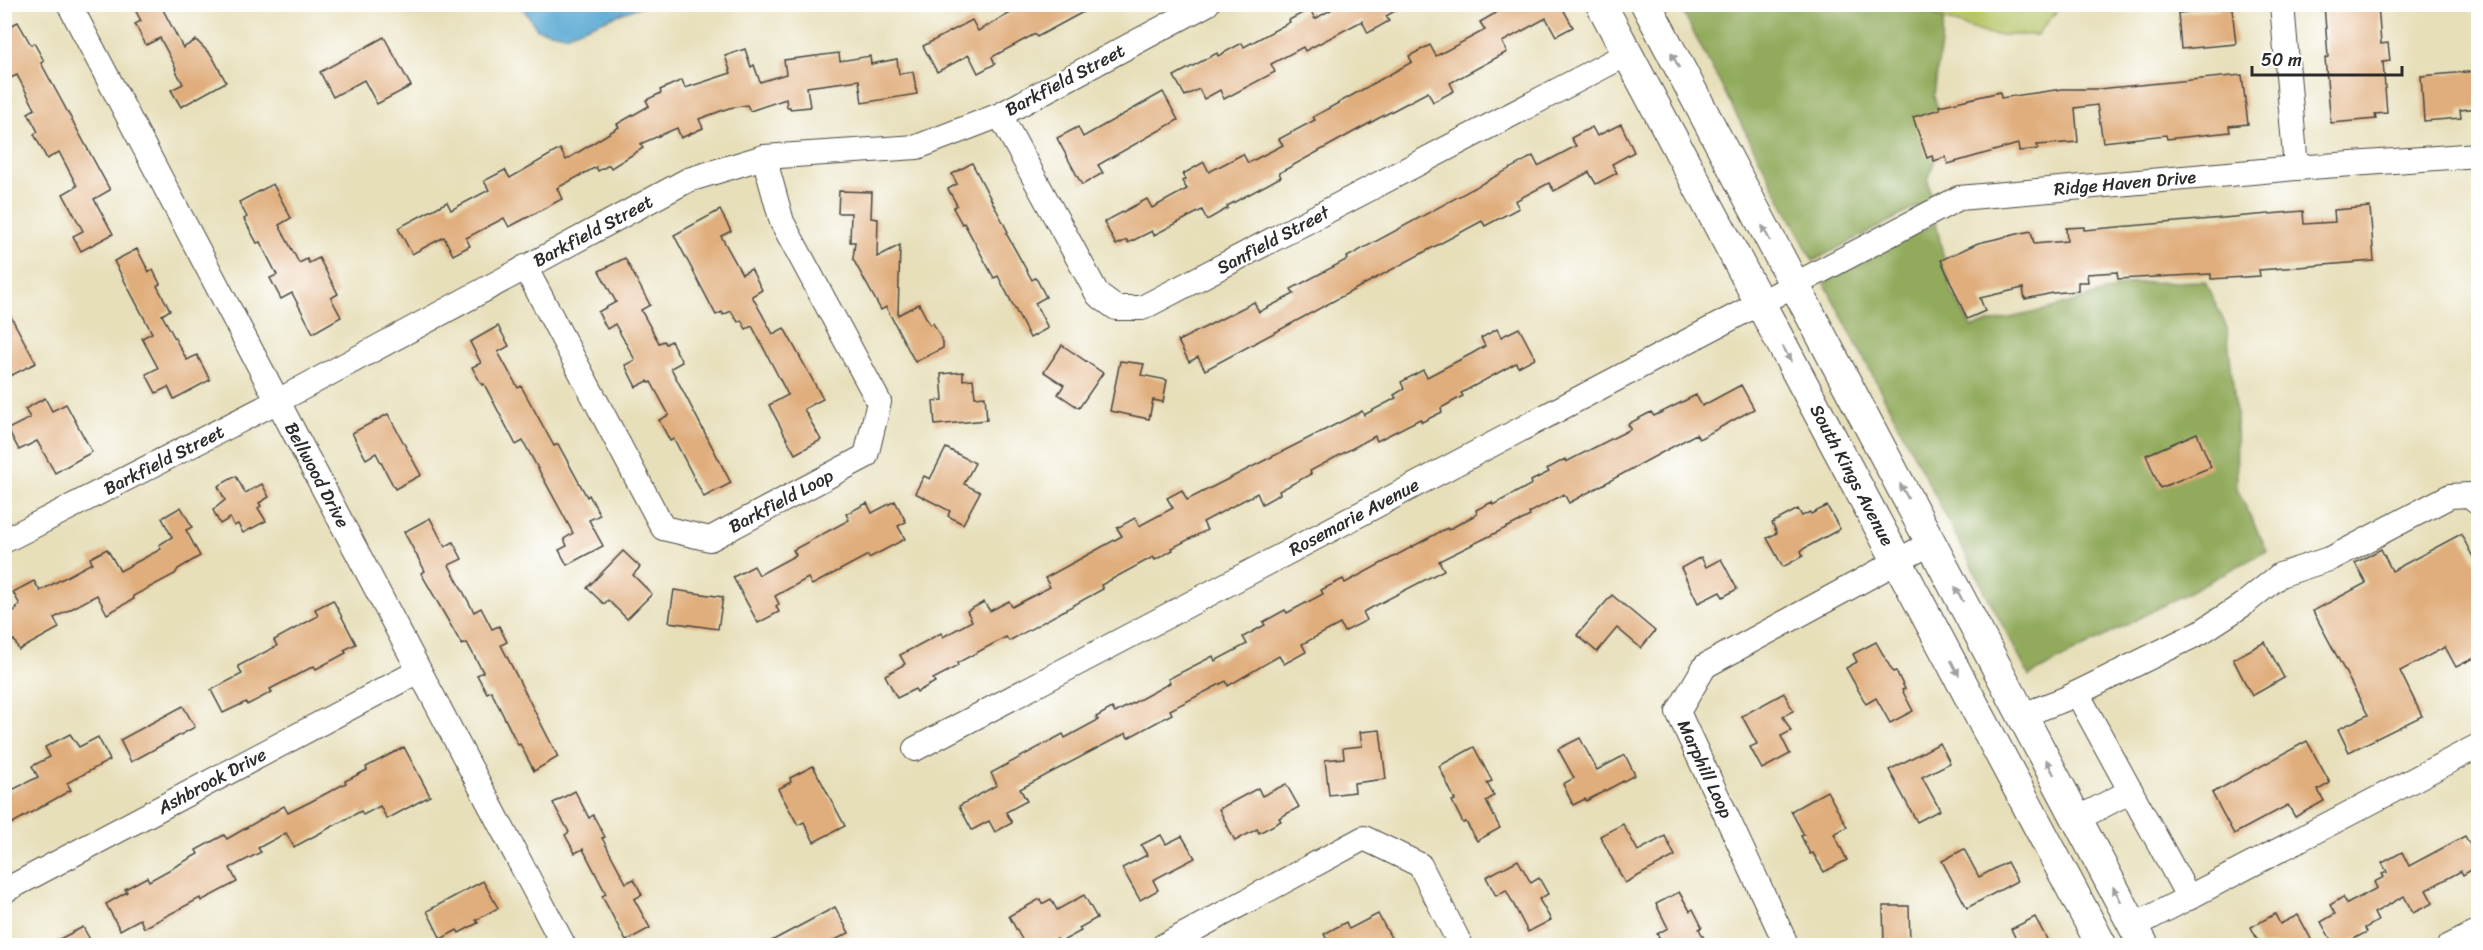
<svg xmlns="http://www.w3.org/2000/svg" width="2483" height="950" font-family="Sriracha,sans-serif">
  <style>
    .green { fill: #b7c567; stroke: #717849; stroke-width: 1.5 }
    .forest { fill: #91aa5c; stroke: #5e6a44; stroke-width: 1.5 }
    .water { fill: #58a9d3; stroke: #426a7f; stroke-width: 1.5 }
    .building { fill: #e0ad7b }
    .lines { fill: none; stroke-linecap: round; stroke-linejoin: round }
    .minor-casing { stroke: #474640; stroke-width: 26 }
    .major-casing { stroke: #474640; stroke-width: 32 }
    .minor { stroke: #fff; stroke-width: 24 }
    .major { stroke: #fff; stroke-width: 30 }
    .oneway { fill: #a0a0a0 }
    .labels { text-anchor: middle; stroke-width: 5; stroke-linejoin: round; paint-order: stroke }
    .street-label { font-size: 18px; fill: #2b2b2b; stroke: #fff }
  </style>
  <rect width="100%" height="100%" fill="#fff"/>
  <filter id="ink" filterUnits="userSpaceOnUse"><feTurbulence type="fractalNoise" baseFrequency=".0167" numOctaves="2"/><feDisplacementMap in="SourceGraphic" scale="12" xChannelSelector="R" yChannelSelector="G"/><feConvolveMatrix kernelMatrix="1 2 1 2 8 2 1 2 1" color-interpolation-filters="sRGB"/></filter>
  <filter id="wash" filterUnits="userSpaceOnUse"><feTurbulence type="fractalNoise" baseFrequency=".008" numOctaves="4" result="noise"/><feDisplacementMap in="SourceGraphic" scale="24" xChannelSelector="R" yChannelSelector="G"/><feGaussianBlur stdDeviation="1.35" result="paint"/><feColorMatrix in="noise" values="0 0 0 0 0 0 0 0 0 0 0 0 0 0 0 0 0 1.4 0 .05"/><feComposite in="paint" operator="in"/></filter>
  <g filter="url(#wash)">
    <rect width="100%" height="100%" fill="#e7dfba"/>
    <polygon class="green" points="1916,5 2062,5 2037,35 1990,35 1944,19"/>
    <g class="forest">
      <polygon points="1679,5 1916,5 1944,19 1934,96 1945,130 1928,180 1932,199 1813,261"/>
      <polygon points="1936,223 1951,290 1971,327 2053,308 2132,283 2205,281 2227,328 2236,412 2237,489 2267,551 2029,676 1824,282"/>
    </g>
    <polygon class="water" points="521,5 644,5 565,35 537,29"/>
    <g id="blocks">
      <g class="building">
        <polygon points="132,4 160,4 183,48 196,40 212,56 226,82 181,107 171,90 183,84 175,69 176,68 160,38 146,45 135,24 141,21"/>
        <polygon points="1027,4 1098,4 1037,37 1035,34 992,57 995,64 978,73 969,55 937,72 923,46 972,20 978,31"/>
        <polygon points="1341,4 1407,4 1386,16 1389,21 1368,33 1362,21 1305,51 1303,47 1271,64 1275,72 1224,99 1220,90 1204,99 1199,89 1185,96 1174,76 1217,53 1218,56 1242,43 1244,47 1290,22 1289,20 1310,9 1315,19"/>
        <polygon points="1498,4 1571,4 1563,9 1573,27 1556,36 1546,18 1502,42 1507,52 1450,83 1454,91 1433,102 1428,92 1379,118 1279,173 1281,177 1227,206 1228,208 1207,220 1202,210 1154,235 1152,231 1128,243 1127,240 1116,245 1104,222 1147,199 1152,208 1187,189 1182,181 1186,179 1183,174 1204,162 1209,172 1243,154 1248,163 1283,145 1279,139 1315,120 1313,117 1412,62 1409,56 1430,45 1436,56 1485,30 1480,22 1501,10"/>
        <polygon points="2324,4 2378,4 2381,44 2388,43 2390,61 2383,62 2387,113 2375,114 2376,119 2331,123 2325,58 2328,57"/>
        <polygon points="2232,8 2236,44 2181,49 2178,13"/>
        <polygon points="18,22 31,45 34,43 44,61 41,63 110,190 94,199 113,234 81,251 73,236 83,231 63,194 77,186 59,152 47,159 34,134 38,132 28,113 35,109 17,75 4,81 4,29"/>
        <polygon points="384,37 411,86 377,104 364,80 333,97 320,72"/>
        <polygon points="745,49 751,67 754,65 760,82 786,74 784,60 839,53 840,61 870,56 871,64 897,59 899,74 913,72 917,94 862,103 859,80 807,87 810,107 790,109 790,107 787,107 786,99 750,111 747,105 729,108 699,119 703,128 681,138 677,128 640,144 643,148 611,168 609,165 598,171 596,167 557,188 562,199 530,216 509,227 504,218 466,238 470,246 453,255 444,237 412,254 398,228 447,202 451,210 489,190 484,181 505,170 510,178 560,149 566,160 619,127 617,124 649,106 646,100 661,93 660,90 682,80 685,88 731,73 725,56"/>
        <polygon points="2478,71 2478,108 2460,110 2461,118 2424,121 2421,76"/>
        <polygon points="2242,75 2248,124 2229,126 2230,132 2167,139 2166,135 2103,142 2097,105 2075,108 2078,142 2037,145 2038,149 2019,151 2018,144 1948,164 1946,157 1934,161 1932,156 1927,158 1913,117 1940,109 1939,106 2000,92 2001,98 2062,89 2098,89"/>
        <polygon points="1163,92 1178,120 1098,165 1103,173 1082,185 1057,138 1078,127 1083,137"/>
        <polygon points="1621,124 1634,152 1612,164 1617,173 1596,184 1589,172 1554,191 1549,183 1515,201 1519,208 1485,226 1482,221 1205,370 1198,357 1189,362 1178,341 1254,302 1259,312 1294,294 1291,289 1348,259 1347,257 1533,156 1538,166 1576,146 1571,138 1592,127 1597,136"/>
        <polygon points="972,163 1008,232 1006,233 1032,280 1035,278 1037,280 1045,295 1046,297 1035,303 1048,328 1030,338 998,276 994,278 964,223 962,224 953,208 957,205 948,189 957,184 952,174"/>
        <polygon points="273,184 291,218 279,225 299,263 307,259 309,263 319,258 338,294 331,298 341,317 313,333 292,293 281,299 270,278 277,275 260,242 257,243 244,219 247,217 239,202"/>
        <polygon points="839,191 872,192 871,218 878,219 877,257 900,245 898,315 919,304 930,325 933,323 943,342 943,348 915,362 886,307 881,310 853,259 855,242 850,242 851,213 838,213"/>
        <polygon points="2370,207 2374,261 2259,270 2260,276 2211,279 2211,274 2118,279 2117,272 2087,274 2088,282 2078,282 2078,291 2053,293 2025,299 2023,288 1980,298 1985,311 1967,319 1941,260 1978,243 2031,231 2034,244 2067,241 2066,228 2084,227 2084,230 2303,211 2304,224 2335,222 2334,210"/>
        <polygon points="720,210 731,231 721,236 742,274 751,269 762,290 752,296 773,334 784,328 823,399 804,409 821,440 795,454 769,405 788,395 752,326 746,329 741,320 738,322 731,311 723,315 722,312 716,315 674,235"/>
        <polygon points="137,249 149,272 153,270 160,284 157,286 170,310 162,315 187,360 197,355 210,380 174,399 168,387 156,393 146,374 158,368 142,338 152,333 114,261"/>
        <polygon points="625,258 650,305 641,310 659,343 664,341 666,344 671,341 682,362 671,368 731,483 704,497 674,439 670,441 659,420 669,415 651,382 649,383 648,381 636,387 625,365 635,360 615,324 607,329 598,312 616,302 599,271"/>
        <polygon points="4,304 36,363 4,379"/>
        <polygon points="498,326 509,346 498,352 518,388 521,386 554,446 558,444 587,497 589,495 600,515 589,520 603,546 567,565 559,550 567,546 564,539 573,533 523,441 516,445 484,384 482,385 472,367 481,363 470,342"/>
        <polygon points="1519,328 1535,358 1518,367 1516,363 1461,393 1463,396 1441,408 1442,412 1422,422 1420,419 1377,441 1375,436 1310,471 1311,474 1279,491 1280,494 1262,504 1257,493 1203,522 1207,530 1172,548 1173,550 1155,560 1153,557 1101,585 1103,589 1009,641 1006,637 957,663 958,666 933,679 935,682 917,692 915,689 897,698 885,675 905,664 900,655 941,633 943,637 972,621 967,611 984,602 990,611 1009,601 1012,607 1050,587 1045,578 1122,536 1117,528 1135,518 1139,526 1173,508 1167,498 1182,490 1187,500 1362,411 1364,415 1396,398 1394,395 1404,389 1401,382 1423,370 1427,377 1471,354 1485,346 1481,338 1497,329 1501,337"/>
        <polygon points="1062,345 1103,373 1079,408 1058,394 1064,385 1044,372"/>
        <polygon points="1120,361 1144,364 1141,375 1167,380 1163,402 1153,400 1149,419 1110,411"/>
        <polygon points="963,372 963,380 973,379 975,397 985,396 987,420 935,425 933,401 943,400 941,374"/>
        <polygon points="1741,385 1754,409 1699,439 1696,434 1569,503 1564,494 1529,513 1530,516 1439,561 1444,570 1363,612 1367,620 1344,632 1340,624 1302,644 1306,652 1284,664 1279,656 1228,686 1226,681 1170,710 1172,714 1128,738 1126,733 1020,789 1027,801 1006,812 1012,823 995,832 989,821 972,830 959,806 997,785 991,773 1063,734 1065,738 1098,720 1096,717 1112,708 1115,713 1170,683 1168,679 1213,656 1215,661 1247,644 1243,637 1265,625 1263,622 1285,610 1287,613 1323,594 1321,590 1343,579 1345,583 1447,528 1448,530 1477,514 1476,510 1492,502 1493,505 1532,484 1531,481 1549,472 1547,469 1565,459 1566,462 1631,429 1628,424 1651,412 1654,416 1696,395 1702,406"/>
        <polygon points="45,398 52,411 66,404 92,452 55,473 37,441 19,450 8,429 30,418 25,409"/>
        <polygon points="388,414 421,475 395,489 376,453 366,459 352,433"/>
        <polygon points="2197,433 2211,467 2160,488 2146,455"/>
        <polygon points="946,448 975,463 964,484 980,492 963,524 948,516 950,511 915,493 924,476 930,479"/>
        <polygon points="236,476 245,493 262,484 269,497 259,503 261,506 258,508 266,521 243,533 238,524 234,526 230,518 220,524 213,510 225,500 218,486"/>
        <polygon points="895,501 906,522 898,526 905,539 869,558 868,555 812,585 808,578 775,596 779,604 776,606 779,612 758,623 733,577 754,566 759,575 796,555 793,550 849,520 846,514 867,503 872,513"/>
        <polygon points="1827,506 1840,529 1805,548 1801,551 1803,556 1783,567 1767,538 1777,533 1772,523 1798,509 1802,516 1810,512 1811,514"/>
        <polygon points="181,507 192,527 186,530 200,556 178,569 175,574 133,596 134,599 107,614 97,595 54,618 59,628 19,650 14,640 4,645 4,616 17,609 16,607 20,605 13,592 34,581 40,591 92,563 90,558 107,549 120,571 161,549 159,545 172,537 162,518"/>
        <polygon points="430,518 445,547 453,542 462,559 449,565 474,612 481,608 492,629 499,626 507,642 501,645 558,757 534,771 520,744 518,745 491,691 487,693 477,675 483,672 467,643 462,645 421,573 425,571 404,532"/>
        <polygon points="2461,534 2478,567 2478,656 2456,667 2445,647 2400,671 2422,716 2349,752 2338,729 2368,715 2313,611 2366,583 2355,563 2381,549 2392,571"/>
        <polygon points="623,551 640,567 633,575 652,594 627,619 608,600 604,604 587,588"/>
        <polygon points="1701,557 1706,567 1721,559 1737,589 1723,597 1720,592 1698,603 1681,568"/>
        <polygon points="674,590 723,597 718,629 669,622"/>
        <polygon points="1612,595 1655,631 1641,648 1617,628 1597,652 1577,635"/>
        <polygon points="333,600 356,644 344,650 346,653 316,669 314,666 270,689 272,692 247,705 246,702 223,713 211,690 242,674 238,666 277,646 274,640 318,616 315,609"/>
        <polygon points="1876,642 1893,672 1896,671 1905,689 1902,690 1913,711 1890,723 1876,698 1866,704 1846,668 1857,662 1853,654"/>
        <polygon points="2265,642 2284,678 2252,696 2233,659"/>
        <polygon points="1784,693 1793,711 1783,716 1791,731 1781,736 1790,754 1762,769 1750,747 1757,744 1742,716"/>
        <polygon points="183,706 195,727 131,762 120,740"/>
        <polygon points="1380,730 1386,779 1354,783 1355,792 1329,795 1325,760 1344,758 1343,748 1362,746 1360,732"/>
        <polygon points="70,734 79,747 98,737 110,760 67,783 71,790 4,828 4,794 38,777 32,766 50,757 45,747"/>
        <polygon points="1580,738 1597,770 1625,755 1635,775 1586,801 1585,799 1573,805 1563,784 1574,778 1558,749"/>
        <polygon points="2307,741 2330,783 2318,790 2324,801 2295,817 2288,805 2234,834 2212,793"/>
        <polygon points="1940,743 1950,763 1922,777 1940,810 1917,822 1889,770"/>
        <polygon points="404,747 430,796 387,819 380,806 363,815 361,811 294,847 286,833 258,848 261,852 230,868 237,882 201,901 200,898 144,928 140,919 120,930 106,904 127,892 125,889 147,877 149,881 198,854 196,850 224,835 227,839 284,806 288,813 310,802 346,783 345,781 367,770 366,767"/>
        <polygon points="1474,747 1492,781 1487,783 1494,796 1486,801 1500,828 1477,841 1466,822 1463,823 1452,801 1455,800 1439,766"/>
        <polygon points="813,766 845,826 814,842 804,822 798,825 778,789 791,782 790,778"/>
        <polygon points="1286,784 1299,807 1279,818 1281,821 1259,833 1257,829 1235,841 1219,809 1258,788 1262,796"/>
        <polygon points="575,791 589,818 593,815 605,837 602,838 626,883 634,879 642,895 634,899 650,928 626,941 602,896 606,894 583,849 575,853 565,835 569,832 553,803"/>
        <polygon points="1827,791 1847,827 1834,834 1847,860 1824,872 1813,853 1810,854 1801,836 1804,835 1791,811"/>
        <polygon points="1623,824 1638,851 1665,836 1675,856 1625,883 1600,836"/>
        <polygon points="1161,835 1166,844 1182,836 1195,858 1153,880 1158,890 1140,900 1122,868 1147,855 1141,845"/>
        <polygon points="2465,836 2470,845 2478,840 2478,866 2463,875 2461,871 2426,890 2433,903 2413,913 2404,896 2374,913 2378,921 2365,928 2367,932 2344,944 2342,940 2334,945 2321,922 2335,914 2330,905 2343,897 2347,904 2377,888 2374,882 2384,877 2382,874 2387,872 2382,863 2402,852 2409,866"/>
        <polygon points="1964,849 1979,877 2007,862 2017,881 1967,908 1942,861"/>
        <polygon points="1518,860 1531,883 1539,878 1548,894 1539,899 1551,920 1528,932 1506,890 1496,896 1486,877"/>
        <polygon points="483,881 498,908 476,920 478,923 459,933 457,930 441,939 427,911"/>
        <polygon points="1679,892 1690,911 1693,909 1702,927 1699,929 1708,945 1663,945 1657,934 1668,928 1656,904"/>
        <polygon points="1084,895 1097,918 1079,928 1081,931 1059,943 1057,939 1046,945 1025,945 1009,916 1040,899 1042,904 1051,899 1057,910"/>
        <polygon points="1883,906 1909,906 1910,945 1884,945"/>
        <polygon points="835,907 849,933 825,945 764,945"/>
        <polygon points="1378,914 1395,945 1318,945 1327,940 1324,934 1346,922 1349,929"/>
        <polygon points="2275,914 2280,924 2298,915 2311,939 2299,945 2260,945 2251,927"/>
        <polygon points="2035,917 2050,945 2019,945 2011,929"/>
        <polygon points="83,927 93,945 48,945"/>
      </g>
    </g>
  </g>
  <g filter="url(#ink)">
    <use href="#blocks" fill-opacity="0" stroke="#474640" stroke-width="1.5"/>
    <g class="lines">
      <g class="minor-casing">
        <g id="minor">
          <polyline points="69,4 564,946"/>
          <polyline points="2282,4 2296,168"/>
          <polyline points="1000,115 1098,295 1116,308 1142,308 1627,54"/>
          <polyline points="525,267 663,528 710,539 866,456 879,402 782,222 764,157"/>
          <polyline points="4,541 278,401 688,180 764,157 917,147 1000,115 1207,4"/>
          <polyline points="2077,693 2189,898"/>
          <polyline points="2023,715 2065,699 2201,632 2244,604 2280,575 2332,558 2450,496 2469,495 2478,502"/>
          <polyline points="915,749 1959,198 2296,168 2478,155"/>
          <polyline points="2077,819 2131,791"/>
          <polyline points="4,891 419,671"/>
          <polyline points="2134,926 2478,746"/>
          <polyline points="1163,946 1364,838 1420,865 1461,946"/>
          <polyline points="1787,946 1678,712 1705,666 1931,543"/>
          <polyline points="2450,946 2478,932"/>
        </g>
      </g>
      <g class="major-casing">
        <g id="major">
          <polyline points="1601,4 2102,946"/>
          <polyline points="1646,4 2144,946"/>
        </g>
      </g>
      <use href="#minor" class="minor"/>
      <use href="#major" class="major"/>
    </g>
    <defs><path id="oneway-solid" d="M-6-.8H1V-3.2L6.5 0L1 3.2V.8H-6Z" transform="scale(1.5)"/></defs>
    <g class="oneway">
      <use href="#oneway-solid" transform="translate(1675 60) rotate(-118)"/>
      <use href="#oneway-solid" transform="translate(1766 233) rotate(-118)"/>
      <use href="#oneway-solid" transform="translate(1787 354) rotate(62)"/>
      <use href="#oneway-solid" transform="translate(1904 491) rotate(-118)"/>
      <use href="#oneway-solid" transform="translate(1959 594) rotate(-118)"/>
      <use href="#oneway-solid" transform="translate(1955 668) rotate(62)"/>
      <use href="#oneway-solid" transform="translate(2050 767) rotate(-117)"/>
      <use href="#oneway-solid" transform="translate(2117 894) rotate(-118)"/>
    </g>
  </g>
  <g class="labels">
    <g class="street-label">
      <text transform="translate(1065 80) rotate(-28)" y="6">Barkfield Street</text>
      <text transform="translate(2125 183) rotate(-5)" y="6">Ridge Haven Drive</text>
      <text transform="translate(593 231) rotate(-28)" y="6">Barkfield Street</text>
      <text transform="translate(1273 240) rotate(-28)" y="6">Sanfield Street</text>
      <text transform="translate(164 460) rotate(-27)" y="6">Barkfield Street</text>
      <text transform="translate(317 475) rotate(62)" y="6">Bellwood Drive</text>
      <text transform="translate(1852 475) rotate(62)" y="6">South Kings Avenue</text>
      <text transform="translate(781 501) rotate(-28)" y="6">Barkfield Loop</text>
      <text transform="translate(1354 517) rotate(-28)" y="6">Rosemarie Avenue</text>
      <text transform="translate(1705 769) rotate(65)" y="6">Marphill Loop</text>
      <text transform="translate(212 781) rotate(-28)" y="6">Ashbrook Drive</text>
    </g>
  </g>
  <rect width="2483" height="950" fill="none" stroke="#fff" stroke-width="24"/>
  <path d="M2252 66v9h150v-9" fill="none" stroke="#2b2b2b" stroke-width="3"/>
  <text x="2261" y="66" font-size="18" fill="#2b2b2b" stroke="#ffffff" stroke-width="4.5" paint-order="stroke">50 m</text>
</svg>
